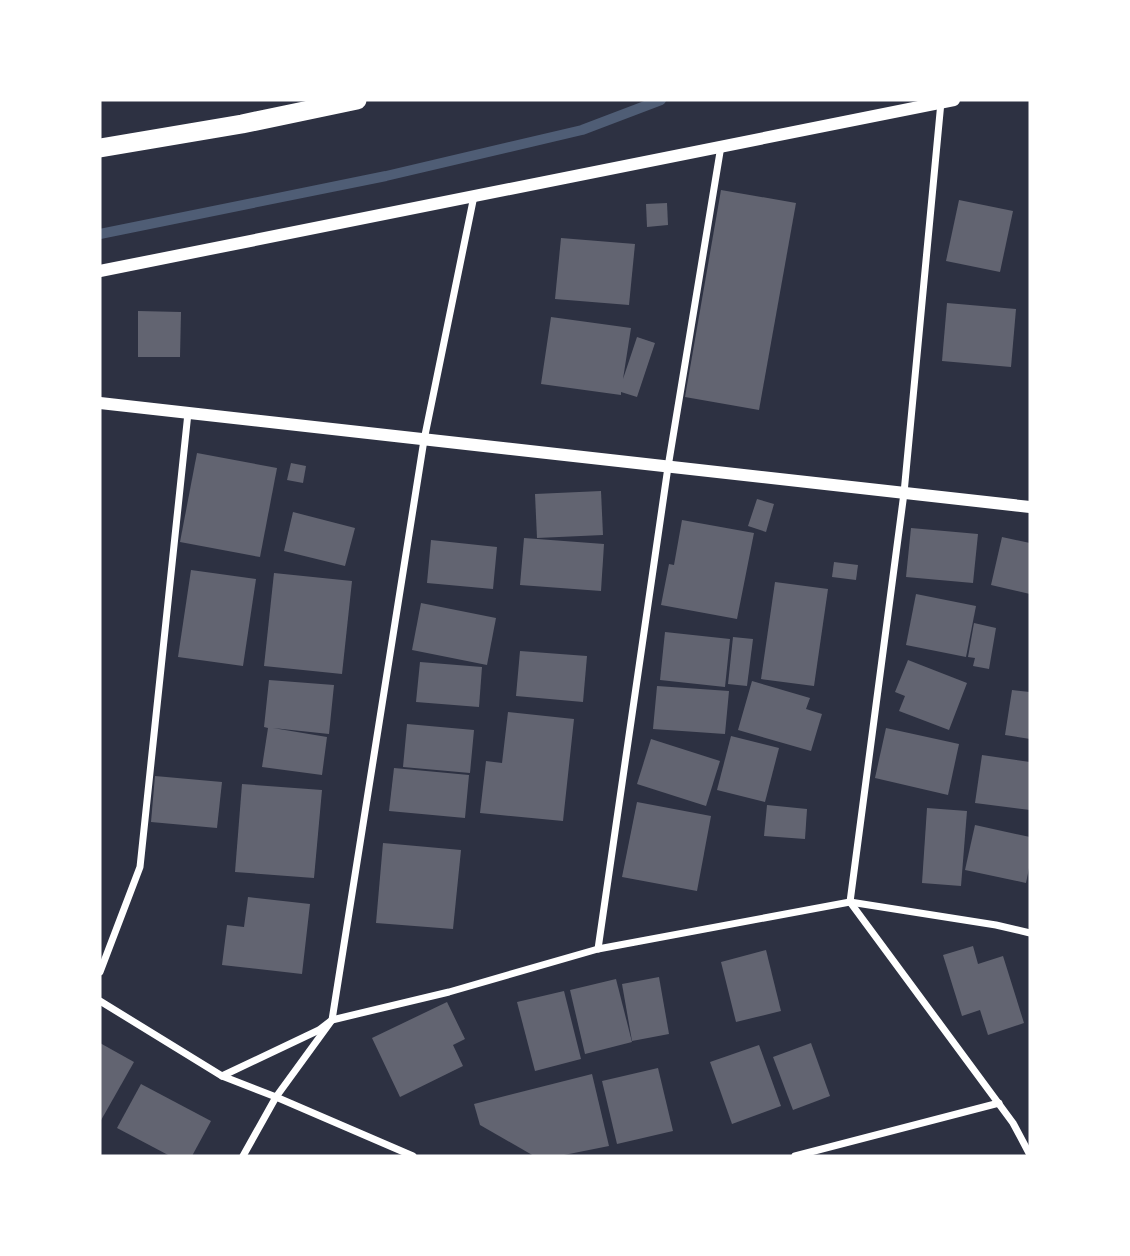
<svg xmlns="http://www.w3.org/2000/svg" width="1130" height="1256" font-family="Poppins,sans-serif">
  <style>
    .lines { fill: none; stroke-linecap: round; stroke-linejoin: round }
    .stream { stroke: #4f5d75; stroke-width: 10 }
    .building { fill: #626471 }
    .minor { stroke: #fff; stroke-width: 7 }
    .tertiary { stroke: #fff; stroke-width: 12 }
    .trunk { stroke: #fff; stroke-width: 19 }
  </style>
  <rect width="100%" height="100%" fill="#2d3142"/>
  <g class="lines">
    <polyline class="stream" points="100,234 386,176 582,130 661,100"/>
  </g>
  <g class="building">
    <polygon points="721,190 796,203 759,410 685,397"/>
    <polygon points="959,200 1013,211 1000,272 946,261"/>
    <polygon points="667,203 668,225 647,227 646,204"/>
    <polygon points="561,238 635,244 629,305 555,299"/>
    <polygon points="947,303 1016,309 1011,367 942,361"/>
    <polygon points="138,311 181,312 180,357 138,357"/>
    <polygon points="551,317 631,328 623,379 637,337 655,343 637,397 621,392 621,395 541,384"/>
    <polygon points="197,453 277,468 260,557 180,542"/>
    <polygon points="291,463 306,466 303,483 287,480"/>
    <polygon points="601,491 603,535 537,538 535,494"/>
    <polygon points="757,499 774,504 766,532 748,526"/>
    <polygon points="293,512 355,528 345,566 284,551"/>
    <polygon points="682,520 754,533 737,619 661,605 669,564 674,565"/>
    <polygon points="911,528 978,534 973,583 906,577"/>
    <polygon points="1002,537 1030,543 1030,594 991,585"/>
    <polygon points="524,538 604,544 601,591 520,585"/>
    <polygon points="431,540 497,547 493,589 427,583"/>
    <polygon points="834,562 858,565 856,580 832,577"/>
    <polygon points="191,570 256,579 243,666 178,657"/>
    <polygon points="274,573 352,581 342,674 264,666"/>
    <polygon points="775,582 828,589 814,686 761,679"/>
    <polygon points="916,594 976,606 966,657 906,645"/>
    <polygon points="421,603 496,618 487,665 412,650"/>
    <polygon points="974,623 996,628 989,669 973,666 975,658 968,657"/>
    <polygon points="665,632 730,639 725,687 660,680"/>
    <polygon points="733,637 753,639 747,686 728,684"/>
    <polygon points="520,651 587,656 583,702 516,696"/>
    <polygon points="908,660 967,683 949,730 899,711 905,696 895,692"/>
    <polygon points="420,662 482,667 479,707 416,702"/>
    <polygon points="269,680 334,685 329,734 273,728 327,737 322,775 262,767 268,728 264,727"/>
    <polygon points="752,681 810,698 806,709 822,714 811,751 738,730"/>
    <polygon points="657,686 729,691 725,734 653,729"/>
    <polygon points="1012,690 1030,692 1030,739 1005,735"/>
    <polygon points="508,712 574,719 563,821 480,813 486,761 502,763"/>
    <polygon points="407,724 474,730 470,773 403,767"/>
    <polygon points="886,728 959,744 948,795 875,778"/>
    <polygon points="731,736 779,748 765,802 717,790"/>
    <polygon points="651,739 720,761 706,806 637,784"/>
    <polygon points="982,755 1030,762 1030,810 975,803"/>
    <polygon points="394,768 469,775 465,818 389,811"/>
    <polygon points="155,776 222,782 217,828 151,822"/>
    <polygon points="242,784 322,790 314,878 235,872"/>
    <polygon points="637,802 711,816 697,891 622,877"/>
    <polygon points="767,805 807,809 805,839 764,836"/>
    <polygon points="927,808 967,811 961,886 922,883"/>
    <polygon points="975,825 1030,837 1030,863 1026,883 965,870"/>
    <polygon points="383,843 461,850 453,929 376,923"/>
    <polygon points="248,897 310,904 302,974 222,965 227,925 244,927"/>
    <polygon points="973,946 978,964 1003,956 1024,1023 988,1035 980,1010 962,1016 943,955"/>
    <polygon points="766,950 781,1011 736,1022 721,962"/>
    <polygon points="659,977 669,1034 632,1041 622,984"/>
    <polygon points="616,979 632,1042 585,1054 570,990"/>
    <polygon points="564,991 581,1059 535,1071 517,1002"/>
    <polygon points="447,1002 465,1039 453,1045 463,1066 400,1097 372,1038"/>
    <polygon points="100,1043 134,1062 100,1122"/>
    <polygon points="811,1043 830,1096 793,1110 773,1057"/>
    <polygon points="759,1045 781,1106 732,1124 710,1062"/>
    <polygon points="658,1068 673,1131 617,1144 602,1081"/>
    <polygon points="592,1074 609,1146 559,1156 534,1156 480,1125 474,1104"/>
    <polygon points="141,1084 211,1121 192,1156 170,1156 117,1128"/>
  </g>
  <g class="lines">
    <g class="minor">
      <polyline points="941,102 904,493 850,902 1013,1123 1030,1155"/>
      <polyline points="598,949 668,467 721,146"/>
      <polyline points="100,972 140,867 188,413"/>
      <polyline points="100,1001 222,1076 276,1097 413,1156"/>
      <polyline points="222,1076 319,1030 332,1020 449,992 598,949 850,902 996,925 1030,933"/>
      <polyline points="243,1156 276,1097 332,1020 424,440 474,196"/>
      <polyline points="795,1156 999,1103"/>
    </g>
    <g class="tertiary">
      <polyline points="100,271 954,100"/>
      <polyline points="100,403 1030,507"/>
    </g>
    <polyline class="trunk" points="100,148 242,124 357,100"/>
  </g>
  <rect width="1130" height="1256" fill="none" stroke="#ffffff" stroke-width="203"/>
</svg>
